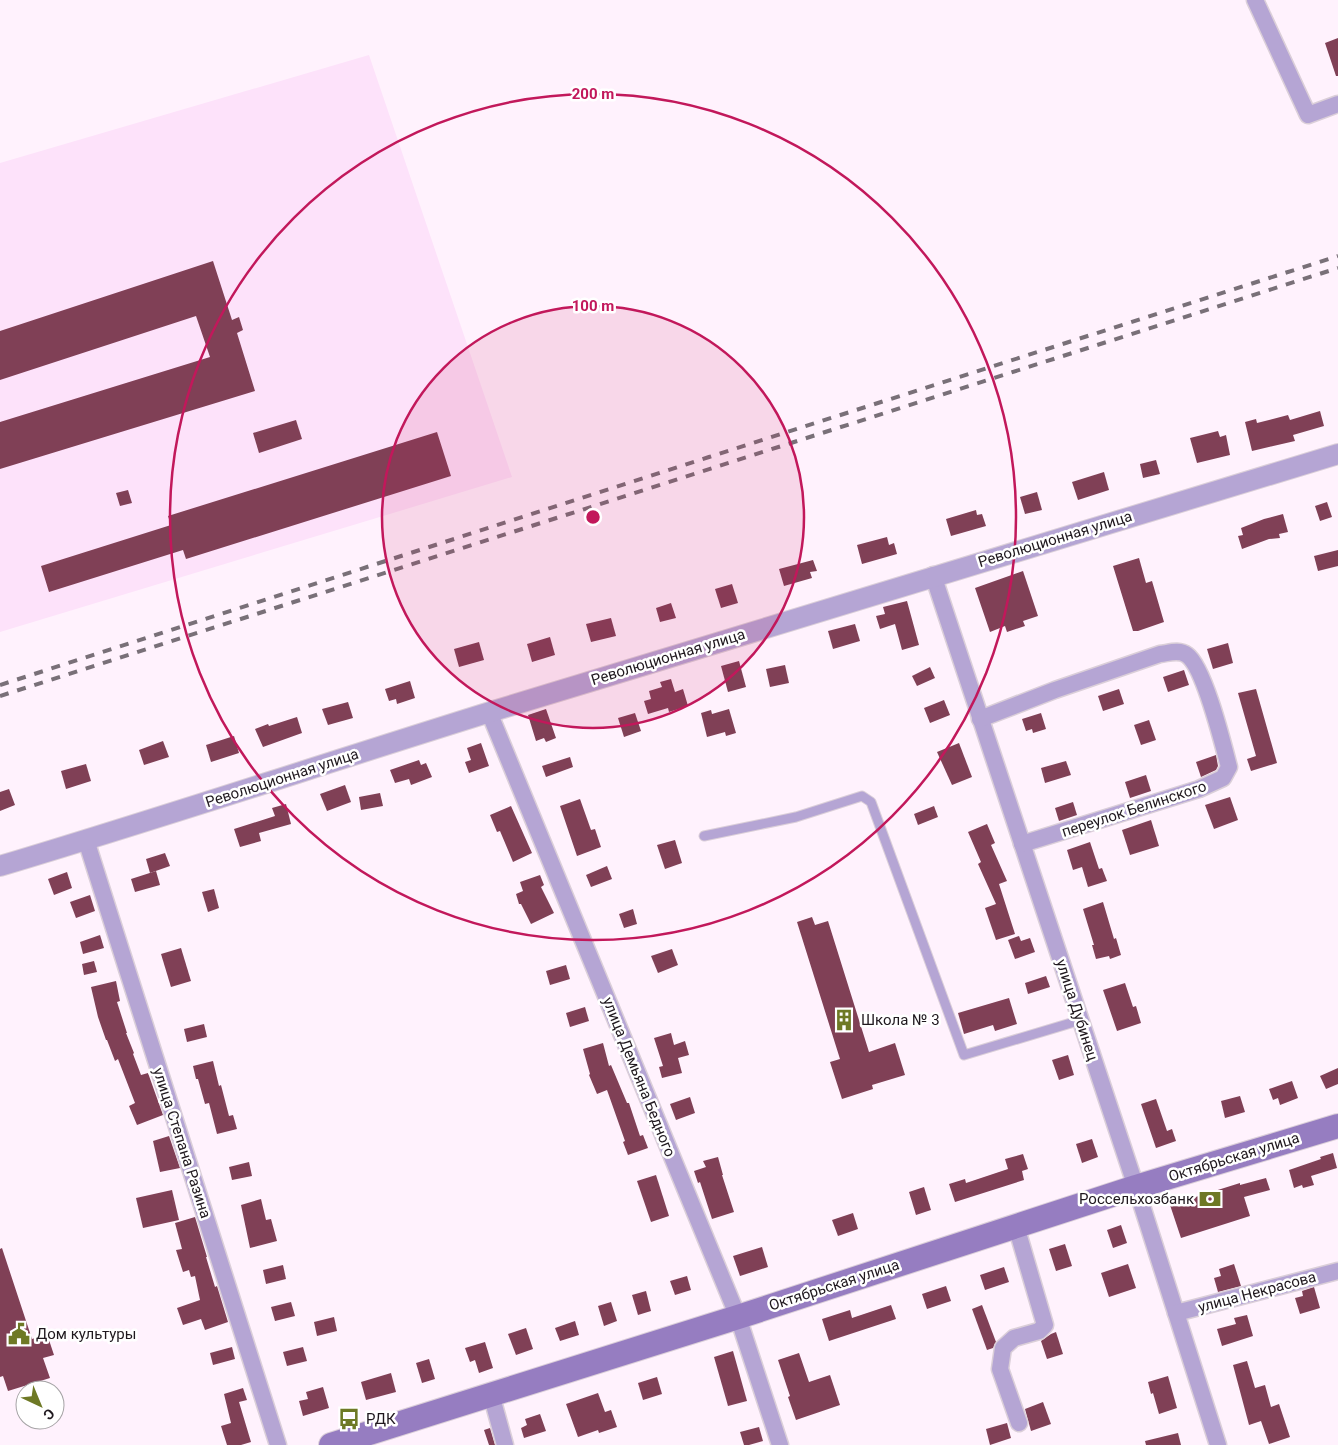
<svg xmlns="http://www.w3.org/2000/svg" width="1338" height="1445" font-family="Roboto,sans-serif">
  <style>
    .built { fill: #fde2fa }
    .building { fill: #804056 }
    .lines { fill: none; stroke-linecap: round; stroke-linejoin: round }
    .service-casing { stroke: #dbcfd9; stroke-width: 11 }
    .minor-casing { stroke: #dbcfd9; stroke-width: 19 }
    .tertiary-casing { stroke: #dbcfd9; stroke-width: 22 }
    .secondary-casing { stroke: #dbcfd9; stroke-width: 26 }
    .service { stroke: #b5a5d4; stroke-width: 9 }
    .minor { stroke: #b5a5d4; stroke-width: 16 }
    .tertiary { stroke: #b5a5d4; stroke-width: 20 }
    .secondary { stroke: #967dc1; stroke-width: 24 }
    .rail { stroke: #797078; stroke-width: 4; stroke-dasharray: 9 9; stroke-linecap: butt }
    .ring { fill: none; stroke: #c2185b; stroke-width: 2.5 }
    .labels { text-anchor: middle; stroke-width: 5; stroke-linejoin: round; paint-order: stroke }
    .street-label { font-size: 15px; fill: #1f181e; stroke: #fff }
    .poi-label { font-size: 15px; fill: #1f181e; stroke: #fff; text-anchor: start }
    .centre { fill: #c2185b; stroke: #fff; stroke-width: 2.5 }
    .ring-label { font-size: 15px; text-anchor: middle; font-weight: bold; fill: #c2185b; stroke: #fff; stroke-width: 5; stroke-linejoin: round; paint-order: stroke }
  </style>
  <rect width="100%" height="100%" fill="#fff2fd"/>
  <polygon class="built" points="369,55 512,477 0,632 0,163"/>
  <g class="building">
    <polygon points="1338,38 1338,76 1336,76 1325,43"/>
    <polygon points="213,261 232,320 239,317 243,330 237,333 255,391 0,469 0,422 210,357 196,316 0,380 0,331"/>
    <polygon points="1320,411 1324,426 1293,435 1295,441 1252,451 1245,422 1256,419 1257,423 1288,415 1290,420"/>
    <polygon points="296,420 302,439 259,453 253,433"/>
    <polygon points="1218,431 1220,437 1226,435 1230,455 1197,463 1190,438"/>
    <polygon points="437,432 451,476 186,559 183,550 49,592 41,566 171,525 168,516"/>
    <polygon points="1156,460 1160,474 1143,478 1140,464"/>
    <polygon points="1104,472 1109,490 1078,500 1072,482"/>
    <polygon points="128,490 132,503 120,506 116,493"/>
    <polygon points="1037,492 1042,510 1025,514 1020,497"/>
    <polygon points="1327,502 1332,517 1320,521 1315,506"/>
    <polygon points="976,510 977,515 982,514 986,526 951,536 946,519"/>
    <polygon points="1283,514 1288,532 1279,534 1280,538 1269,539 1242,549 1238,536 1243,535 1241,528 1264,519"/>
    <polygon points="887,537 889,545 894,543 897,554 862,564 857,545"/>
    <polygon points="1338,550 1338,566 1318,571 1314,556"/>
    <polygon points="1139,558 1146,583 1152,581 1164,622 1138,631 1133,631 1113,566"/>
    <polygon points="813,560 817,571 810,572 812,578 784,586 779,569"/>
    <polygon points="1023,571 1038,616 1023,621 1025,626 1007,632 1005,626 990,632 975,588"/>
    <polygon points="732,584 738,603 721,608 715,589"/>
    <polygon points="907,601 919,645 902,650 895,624 880,629 876,616 885,614 883,607"/>
    <polygon points="671,603 676,618 660,622 656,608"/>
    <polygon points="611,618 616,636 591,642 586,624"/>
    <polygon points="855,624 860,641 833,649 828,631"/>
    <polygon points="550,637 555,655 532,662 527,644"/>
    <polygon points="479,642 484,660 459,667 454,649"/>
    <polygon points="1228,643 1233,663 1213,669 1207,649"/>
    <polygon points="739,661 746,687 728,692 721,666"/>
    <polygon points="785,665 789,683 770,687 766,669"/>
    <polygon points="930,667 935,678 917,686 912,676"/>
    <polygon points="1184,670 1189,685 1168,692 1163,677"/>
    <polygon points="671,679 675,692 683,689 688,706 669,712 668,708 648,714 644,701 651,699 649,691 662,687 660,682"/>
    <polygon points="410,681 415,698 397,704 396,699 389,701 385,689"/>
    <polygon points="1119,689 1124,704 1103,711 1098,696"/>
    <polygon points="1256,689 1277,763 1251,771 1247,759 1256,756 1238,693"/>
    <polygon points="944,700 950,715 930,723 924,708"/>
    <polygon points="348,702 353,718 328,725 322,709"/>
    <polygon points="546,709 556,738 546,742 544,738 536,741 528,715"/>
    <polygon points="729,709 736,733 726,736 725,732 707,737 701,713 711,710 712,714"/>
    <polygon points="635,713 641,731 624,737 618,718"/>
    <polygon points="1041,713 1046,729 1033,733 1032,729 1026,731 1022,719"/>
    <polygon points="297,717 302,733 263,747 255,729 268,724 269,726"/>
    <polygon points="1149,720 1156,740 1141,745 1134,725"/>
    <polygon points="234,736 239,753 211,762 206,745"/>
    <polygon points="163,741 169,757 144,765 139,750"/>
    <polygon points="481,743 489,766 469,773 465,762 471,760 467,748"/>
    <polygon points="959,743 972,777 952,785 937,752"/>
    <polygon points="1216,755 1218,766 1216,770 1201,777 1196,762"/>
    <polygon points="570,757 573,767 546,777 542,766"/>
    <polygon points="419,760 421,765 426,763 432,777 411,785 409,779 395,783 390,770"/>
    <polygon points="1066,761 1071,775 1045,783 1041,768"/>
    <polygon points="86,764 91,781 66,789 61,771"/>
    <polygon points="1146,775 1151,791 1130,798 1125,782"/>
    <polygon points="345,785 351,802 327,811 320,794"/>
    <polygon points="9,789 15,805 0,811 0,792"/>
    <polygon points="380,793 383,806 361,810 359,797"/>
    <polygon points="1230,797 1238,820 1214,829 1205,805"/>
    <polygon points="580,799 591,830 595,829 601,847 577,856 560,806"/>
    <polygon points="1073,802 1077,815 1059,821 1055,808"/>
    <polygon points="286,804 291,824 259,833 261,841 240,847 234,829 275,816 272,808"/>
    <polygon points="511,806 532,853 513,862 500,831 497,832 490,815"/>
    <polygon points="934,806 938,817 918,825 914,814"/>
    <polygon points="1151,820 1159,846 1130,855 1122,830"/>
    <polygon points="987,824 995,843 991,845 1007,881 999,884 1015,934 996,940 985,908 996,904 978,864 981,862 968,832"/>
    <polygon points="675,840 682,863 665,869 657,845"/>
    <polygon points="1090,842 1099,869 1102,868 1107,881 1088,887 1082,867 1073,870 1067,850"/>
    <polygon points="165,853 170,866 150,873 146,859"/>
    <polygon points="607,866 612,879 591,887 586,875"/>
    <polygon points="156,871 160,885 135,892 131,879"/>
    <polygon points="67,872 72,888 54,895 48,879"/>
    <polygon points="540,875 544,885 541,887 554,913 531,924 521,904 519,904 516,894 523,891 520,882"/>
    <polygon points="214,889 219,908 208,912 202,892"/>
    <polygon points="90,895 95,911 76,918 70,902"/>
    <polygon points="1103,902 1114,939 1116,938 1121,955 1110,959 1109,956 1096,959 1092,945 1094,945 1083,909"/>
    <polygon points="633,909 637,924 624,928 619,914"/>
    <polygon points="812,917 815,925 828,921 869,1052 895,1043 905,1075 872,1085 873,1089 842,1099 830,1062 840,1059 797,922"/>
    <polygon points="100,935 104,948 83,954 80,942"/>
    <polygon points="1019,936 1021,941 1030,938 1035,952 1015,959 1008,940"/>
    <polygon points="181,948 191,981 171,987 161,954"/>
    <polygon points="672,949 678,965 658,973 651,956"/>
    <polygon points="94,961 97,972 84,975 82,964"/>
    <polygon points="566,965 570,979 550,985 546,971"/>
    <polygon points="1046,976 1050,987 1028,994 1025,983"/>
    <polygon points="116,981 120,1001 117,1002 127,1033 126,1033 134,1053 133,1054 141,1075 148,1073 163,1115 137,1125 129,1106 135,1103 118,1059 115,1061 107,1040 106,1040 98,1017 91,987"/>
    <polygon points="1125,983 1133,1007 1136,1006 1141,1023 1117,1031 1103,990"/>
    <polygon points="1009,998 1017,1024 995,1031 993,1025 964,1034 958,1013"/>
    <polygon points="585,1007 589,1021 570,1027 566,1013"/>
    <polygon points="204,1024 207,1037 187,1042 184,1029"/>
    <polygon points="671,1033 674,1045 685,1041 689,1055 678,1058 682,1073 662,1078 659,1067 663,1066 654,1038"/>
    <polygon points="603,1043 609,1066 611,1065 627,1103 629,1103 640,1136 643,1135 648,1148 628,1155 623,1142 625,1141 607,1090 597,1094 589,1075 590,1074 583,1049"/>
    <polygon points="1068,1055 1074,1075 1059,1080 1052,1060"/>
    <polygon points="213,1061 219,1086 221,1085 229,1116 233,1115 237,1129 217,1134 209,1103 205,1104 198,1079 196,1079 193,1066"/>
    <polygon points="1338,1068 1338,1084 1326,1089 1320,1076"/>
    <polygon points="1292,1081 1298,1098 1280,1105 1278,1098 1273,1100 1269,1089"/>
    <polygon points="1240,1096 1245,1112 1225,1118 1221,1101"/>
    <polygon points="690,1097 695,1113 676,1120 670,1104"/>
    <polygon points="1156,1099 1167,1131 1172,1129 1176,1141 1156,1148 1141,1104"/>
    <polygon points="169,1136 180,1168 160,1172 153,1141"/>
    <polygon points="1092,1139 1098,1157 1082,1163 1076,1144"/>
    <polygon points="1333,1153 1337,1168 1311,1176 1314,1185 1303,1188 1302,1185 1294,1188 1289,1170 1321,1159 1320,1157"/>
    <polygon points="1023,1154 1028,1169 1022,1171 1024,1180 955,1202 949,1184 965,1179 966,1183 1008,1169 1005,1159"/>
    <polygon points="718,1157 723,1175 722,1175 734,1212 712,1219 700,1182 698,1183 694,1171 706,1167 703,1161"/>
    <polygon points="249,1162 252,1176 232,1180 229,1167"/>
    <polygon points="656,1175 669,1216 651,1222 637,1181"/>
    <polygon points="1266,1178 1270,1190 1244,1197 1250,1216 1181,1238 1170,1205 1240,1183 1240,1185"/>
    <polygon points="924,1187 931,1210 916,1215 909,1192"/>
    <polygon points="172,1190 179,1220 143,1228 136,1198"/>
    <polygon points="261,1199 266,1220 271,1219 277,1241 250,1248 241,1205"/>
    <polygon points="853,1213 858,1229 838,1236 832,1220"/>
    <polygon points="195,1217 207,1257 206,1257 215,1287 217,1286 228,1322 205,1330 201,1319 183,1325 177,1308 200,1300 195,1276 191,1277 189,1270 183,1272 176,1250 182,1249 175,1223"/>
    <polygon points="1121,1225 1127,1243 1113,1248 1107,1230"/>
    <polygon points="1065,1244 1072,1266 1056,1271 1049,1249"/>
    <polygon points="762,1247 768,1267 740,1276 733,1256"/>
    <polygon points="2,1248 32,1339 47,1334 54,1355 43,1358 50,1378 8,1391 3,1376 0,1377 0,1249"/>
    <polygon points="1128,1264 1136,1288 1109,1297 1101,1273"/>
    <polygon points="1234,1264 1241,1286 1218,1292 1214,1278 1221,1276 1219,1269"/>
    <polygon points="283,1265 286,1279 266,1284 263,1270"/>
    <polygon points="1004,1267 1009,1282 985,1290 980,1275"/>
    <polygon points="687,1276 691,1290 675,1295 670,1281"/>
    <polygon points="946,1286 951,1301 927,1309 922,1294"/>
    <polygon points="1314,1287 1320,1308 1300,1314 1295,1298 1303,1296 1302,1291"/>
    <polygon points="646,1291 651,1311 638,1315 632,1295"/>
    <polygon points="291,1302 295,1316 275,1321 271,1307"/>
    <polygon points="611,1302 617,1321 604,1326 598,1306"/>
    <polygon points="891,1305 896,1319 829,1341 822,1319 850,1310 852,1318"/>
    <polygon points="982,1305 996,1342 993,1348 987,1350 972,1309"/>
    <polygon points="1247,1315 1253,1336 1222,1346 1217,1329 1236,1324 1234,1318"/>
    <polygon points="334,1317 337,1331 317,1336 314,1322"/>
    <polygon points="575,1321 579,1335 560,1341 555,1328"/>
    <polygon points="526,1328 533,1349 516,1355 508,1334"/>
    <polygon points="1056,1332 1063,1354 1047,1359 1041,1341 1051,1334"/>
    <polygon points="485,1342 493,1368 479,1373 475,1360 470,1362 465,1348"/>
    <polygon points="232,1347 235,1359 213,1365 210,1353"/>
    <polygon points="303,1347 307,1361 287,1366 283,1352"/>
    <polygon points="733,1351 747,1401 728,1406 714,1357"/>
    <polygon points="799,1353 809,1382 830,1375 840,1405 796,1420 788,1397 790,1396 778,1360"/>
    <polygon points="429,1359 435,1379 422,1383 416,1363"/>
    <polygon points="1247,1361 1255,1388 1265,1385 1271,1407 1279,1404 1290,1437 1269,1444 1261,1421 1249,1425 1233,1365"/>
    <polygon points="391,1373 396,1392 366,1400 361,1382"/>
    <polygon points="1168,1376 1177,1408 1159,1414 1153,1393 1151,1394 1148,1382"/>
    <polygon points="657,1377 662,1394 643,1400 638,1383"/>
    <polygon points="323,1387 329,1408 303,1416 299,1401 308,1399 306,1392"/>
    <polygon points="243,1388 247,1400 239,1402 251,1442 241,1445 227,1445 221,1426 231,1423 224,1394"/>
    <polygon points="598,1393 605,1412 611,1410 617,1427 599,1433 598,1430 578,1437 566,1404"/>
    <polygon points="1043,1402 1051,1424 1031,1431 1025,1409"/>
    <polygon points="540,1414 546,1431 524,1438 521,1428 527,1425 525,1419"/>
    <polygon points="1007,1423 1011,1438 990,1445 986,1429"/>
    <polygon points="759,1427 763,1441 749,1445 744,1445 740,1432"/>
    <polygon points="490,1428 495,1445 489,1445 484,1430"/>
    <polygon points="1178,1433 1181,1445 1146,1445 1145,1441"/>
  </g>
  <g class="lines">
    <g class="service-casing">
      <polyline id="service" points="704,836 796,817 862,796 871,802 964,1055 1081,1020"/>
    </g>
    <g class="minor-casing">
      <g id="minor">
        <polyline points="1255,0 1308,115 1338,104"/>
        <polyline points="933,575 1136,1187 1218,1445"/>
        <polyline points="489,712 738,1317 780,1445"/>
        <path d="M980 719 1055 690 1160 654C1169 653 1179 649 1187 655 1204 667 1223 744 1229 767L1223 778 1199 789 1022 844"/>
        <polyline points="86,840 278,1445"/>
        <polyline points="1016,1226 1045,1325 1039,1331 1014,1338 1003,1348 1000,1369 1019,1423"/>
        <polyline points="1176,1313 1338,1271"/>
        <polyline points="491,1394 505,1445"/>
      </g>
    </g>
    <g class="tertiary-casing">
      <path id="tertiary" d="M0 866C164 817 326 763 490 712 772 624 1055 539 1338 454"/>
    </g>
    <g class="secondary-casing">
      <polyline id="secondary" points="331,1445 738,1317 1136,1187 1338,1126"/>
    </g>
    <use href="#service" class="service"/>
    <use href="#minor" class="minor"/>
    <use href="#tertiary" class="tertiary"/>
    <use href="#secondary" class="secondary"/>
    <g class="rail">
      <polyline points="0,685 709,457 1338,256"/>
      <polyline points="0,696 1338,268"/>
    </g>
  </g>
  <circle cx="593" cy="517" r="211" fill="#c2185b" fill-opacity=".12"/>
  <g class="ring">
    <circle cx="593" cy="517" r="211"/>
    <circle cx="593" cy="517" r="423"/>
  </g>
  <defs>
    <g id="building-bare" transform="scale(1.725)"><path d="M-4-6H4V6H1V3H-1V6H-4ZM-2.5-4.3h1.7v1.8h-1.7ZM.8-4.3h1.7v1.8H.8ZM-2.5-1h1.7V.8h-1.7ZM.8-1h1.7V.8H.8Z" fill="#6e7925" stroke="#fff" stroke-width="2.5" paint-order="stroke"/></g>
    <g id="bank-bare" transform="scale(1.725)"><path d="M-6-4H6V4H-6ZM0-2.3a2.3 2.3 0 1 0 0 4.6a2.3 2.3 0 1 0 0-4.6Z" fill="#6e7925" stroke="#fff" stroke-width="2.5" paint-order="stroke"/></g>
    <g id="civic-bare" transform="scale(1.725)"><path d="M-.6-6.5H3V-4.5H.6V-3L4-1V1h2V6H-6V1h2V-1L-.6-3ZM-1.2 2.5V6h2.4V2.5Z" fill="#6e7925" stroke="#fff" stroke-width="2.5" paint-order="stroke"/></g>
    <g id="bus-bare" transform="scale(1.725)"><path d="M-5-6H5V4H4V6H2V4H-2V6H-4V4H-5ZM-3.5-4V0h7V-4ZM-3.5 1.2v1.5H-2V1.2ZM2 1.2v1.5H3.5V1.2Z" fill="#6e7925" stroke="#fff" stroke-width="2.5" paint-order="stroke"/></g>
  </defs>
  <g fill-rule="evenodd">
    <use href="#building-bare" x="844" y="1020"/>
    <use href="#bank-bare" x="1210" y="1199"/>
    <use href="#civic-bare" x="19" y="1334"/>
    <use href="#bus-bare" x="349" y="1419"/>
  </g>
  <g class="labels">
    <g class="street-label">
      <text transform="translate(1055 539) rotate(-17)" y="5">Революционная улица</text>
      <text transform="translate(668 657) rotate(-17)" y="5">Революционная улица</text>
      <text transform="translate(282 778) rotate(-18)" y="5">Революционная улица</text>
      <text transform="translate(1134 809) rotate(-18)" y="5">переулок Белинского</text>
      <text transform="translate(1077 1010) rotate(72)" y="5">улица Дубинец</text>
      <text transform="translate(639 1077) rotate(68)" y="5">улица Демьяна Бедного</text>
      <text transform="translate(182 1143) rotate(72)" y="5">улица Степана Разина</text>
      <text transform="translate(1234 1157) rotate(-17)" y="5">Октябрьская улица</text>
      <text transform="translate(834 1285) rotate(-18)" y="5">Октябрьская улица</text>
      <text transform="translate(1257 1292) rotate(-15)" y="5">улица Некрасова</text>
    </g>
    <g class="poi-label">
      <text x="861" y="1025">Школа № 3</text>
      <text x="1194" y="1204" text-anchor="end">Россельхозбанк</text>
      <text x="36" y="1339">Дом культуры</text>
      <text x="366" y="1424">РДК</text>
    </g>
  </g>
  <circle cx="593" cy="517" r="8" class="centre"/>
  <g class="ring-label">
    <text x="593" y="99">200 m</text>
    <text x="593" y="311">100 m</text>
  </g>
  <g transform="translate(40 1405) rotate(136)"><circle r="24" fill="#ffffff" stroke="#a5a3a5"/>
  <path d="M0-4L9 19L0 12L-9 19Z" fill="#6e7925"/>
  <text y="-8" font-size="14" font-weight="bold" text-anchor="middle" fill="#1f181e">С</text>
  </g>
</svg>
